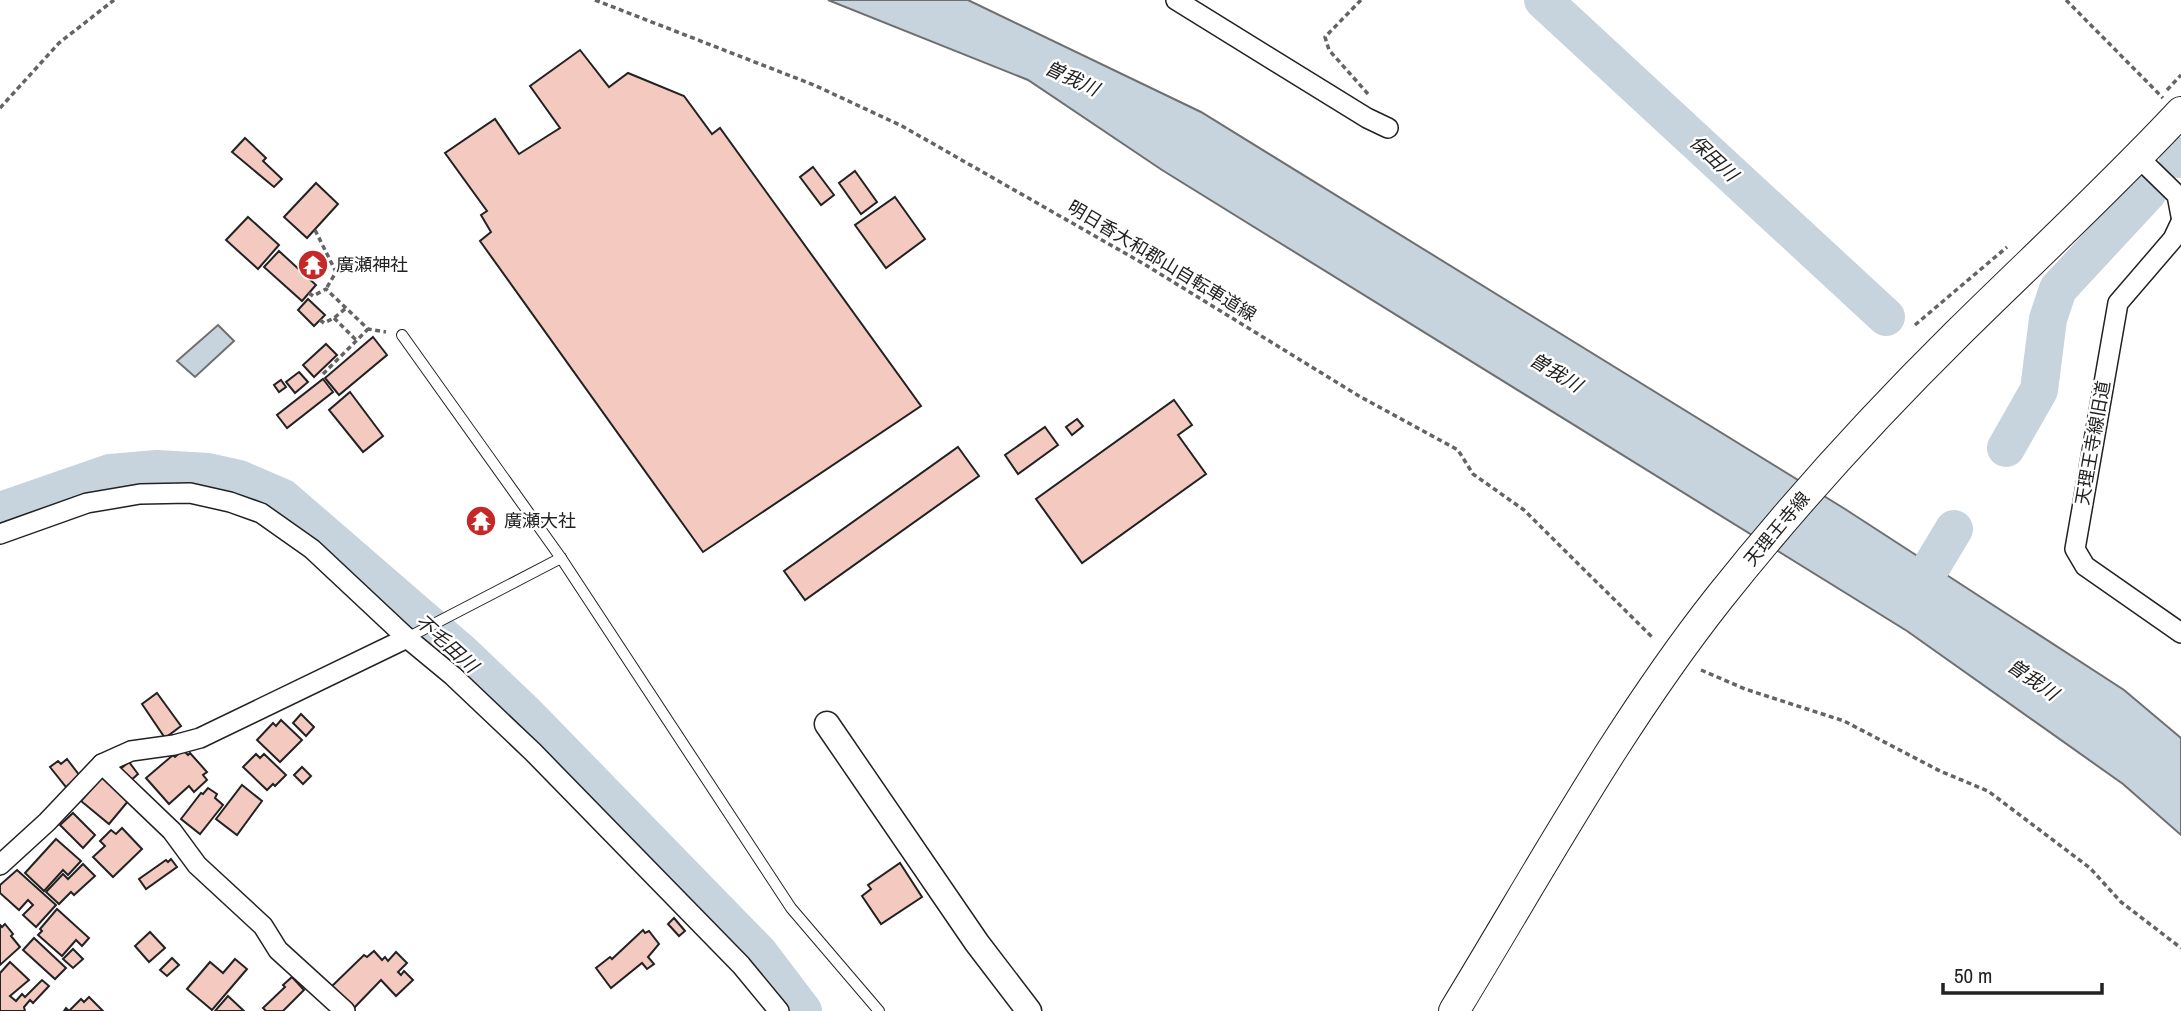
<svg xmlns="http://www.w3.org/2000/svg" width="2181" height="1011" font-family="'Archivo Narrow','Noto Sans JP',sans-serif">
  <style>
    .water { fill: #c7d3dd; stroke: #6f6f6f; stroke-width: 2 }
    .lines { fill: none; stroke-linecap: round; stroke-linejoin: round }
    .river { stroke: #c7d3dd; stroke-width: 38 }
    .building { fill: #f3c9c0; stroke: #222; stroke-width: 2 }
    .service-casing { stroke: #222; stroke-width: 12 }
    .minor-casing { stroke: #222; stroke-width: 22 }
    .tertiary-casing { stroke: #222; stroke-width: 27 }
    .primary-casing { stroke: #222; stroke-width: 32 }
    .path { stroke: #646464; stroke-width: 3.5; stroke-dasharray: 5 3.5; stroke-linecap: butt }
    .service { stroke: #fff; stroke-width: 10 }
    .minor { stroke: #fff; stroke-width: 19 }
    .tertiary { stroke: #fff; stroke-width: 24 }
    .primary { stroke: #fff; stroke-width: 30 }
    .labels { text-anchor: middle; stroke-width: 5; stroke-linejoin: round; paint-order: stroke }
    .street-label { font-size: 18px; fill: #222; stroke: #fff }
    .poi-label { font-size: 18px; fill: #222; stroke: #fff; text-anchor: start }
    .water-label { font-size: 19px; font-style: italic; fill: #222; stroke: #fff }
  </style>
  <rect width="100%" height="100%" fill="#fff"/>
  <g class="water">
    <polygon points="828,0 968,0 1201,112 1845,509 2124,690 2181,738 2181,835 2123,784 1907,631 1162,170 1028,80"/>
    <polygon points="218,325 234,341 195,377 177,361"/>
  </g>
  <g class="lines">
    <g class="river">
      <polyline points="1543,0 1886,317"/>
      <polyline points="2178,159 2181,156"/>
      <polyline points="2006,448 2039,390 2048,319 2058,289 2148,192"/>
      <polyline points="0,511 110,473 157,469 208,472 239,479 283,498 461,652 526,714 759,953 803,1011"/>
      <polyline points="1915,594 1954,529"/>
    </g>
  </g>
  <g class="building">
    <polygon points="580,50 609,87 628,73 684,96 712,134 720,128 921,406 703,552 480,241 491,232 481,215 487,211 445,153 495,119 519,154 560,128 530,86"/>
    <polygon points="245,138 266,158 263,161 282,179 274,187 232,152"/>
    <polygon points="813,167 834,195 821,205 800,177"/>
    <polygon points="855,171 877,202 861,214 839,183"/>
    <polygon points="316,183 338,204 307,238 284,217"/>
    <polygon points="895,197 925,239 886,268 855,225"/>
    <polygon points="248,217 279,245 258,269 226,240"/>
    <polygon points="279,251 316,285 302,301 264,267"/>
    <polygon points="308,299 325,315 314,326 298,310"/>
    <polygon points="373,337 387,355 339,395 325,378"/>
    <polygon points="326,344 337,355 314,377 303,365"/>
    <polygon points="299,372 308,382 295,393 286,382"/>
    <polygon points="323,379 333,392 287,428 277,415"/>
    <polygon points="281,380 286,387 279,392 274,385"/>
    <polygon points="350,392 383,436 363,452 329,410"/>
    <polygon points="1174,400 1192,425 1178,435 1206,474 1082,563 1036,499"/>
    <polygon points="1077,419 1083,426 1072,435 1066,427"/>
    <polygon points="1045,427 1058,445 1018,474 1005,455"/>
    <polygon points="958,447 979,476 805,600 784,571"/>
    <polygon points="157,693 181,726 165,738 142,704"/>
    <polygon points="301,714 314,727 306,736 293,723"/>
    <polygon points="281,720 302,740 280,762 257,740 273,723 276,726"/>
    <polygon points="183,750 188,755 190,753 207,772 203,775 207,780 194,792 189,786 169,804 146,778 173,755 175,757"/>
    <polygon points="256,754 260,758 264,754 286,775 275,786 273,784 267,790 243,767"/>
    <polygon points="67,759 80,776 66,787 50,767 58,761 61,764"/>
    <polygon points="129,762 138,774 129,782 119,770"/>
    <polygon points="302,767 311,776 303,784 294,775"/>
    <polygon points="102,777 129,800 109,824 81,801"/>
    <polygon points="242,785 262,801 237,835 216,819"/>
    <polygon points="208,788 217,794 215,798 223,805 200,834 181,819 201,793 203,794"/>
    <polygon points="73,813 95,835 83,848 60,825"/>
    <polygon points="122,828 142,849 113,877 93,857 105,846 100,841 111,830 116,834"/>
    <polygon points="56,839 81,861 68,875 63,870 44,891 25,873"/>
    <polygon points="171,859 177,867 146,889 139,879 166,860 168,862"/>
    <polygon points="900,863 922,897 881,924 862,896 871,889 868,885"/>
    <polygon points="83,864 95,876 74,895 71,892 59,904 46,892 63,874 68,879"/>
    <polygon points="17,870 56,905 36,927 23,915 33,905 28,900 19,910 0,893 0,885"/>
    <polygon points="57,909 89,938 82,946 76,940 62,956 38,935 42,931 40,929"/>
    <polygon points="674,918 685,931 679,936 668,924"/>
    <polygon points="5,924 13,934 11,936 20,947 0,965 0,925 2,927"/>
    <polygon points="643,930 645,933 649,931 659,944 648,957 654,964 647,969 642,963 611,988 596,968 610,957 612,959"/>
    <polygon points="150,932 165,948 149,962 135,946"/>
    <polygon points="34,938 66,968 55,979 23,950"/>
    <polygon points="73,949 83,959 73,968 63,959"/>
    <polygon points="374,951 382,960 385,957 388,961 396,952 407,963 398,972 401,975 404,971 413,980 396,996 381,980 353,1009 331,987 364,955 367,957"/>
    <polygon points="172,958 179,965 167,976 160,970"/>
    <polygon points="235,959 247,969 212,1010 187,989 210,962 223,973"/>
    <polygon points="10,962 29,980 10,996 16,1001 22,994 25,997 42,980 49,986 33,1003 30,1000 24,1007 25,1011 0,1011 0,973"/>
    <polygon points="292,977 304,990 283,1011 266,1011 263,1008 285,987 283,985"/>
    <polygon points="228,996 244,1011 215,1011"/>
    <polygon points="89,997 103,1011 64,1011 66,1008 69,1011 81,999 84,1002"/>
  </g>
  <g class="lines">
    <g class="service-casing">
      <g id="service">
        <polyline points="402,335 561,558 791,908 879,1011"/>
        <polyline points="407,638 561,558"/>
      </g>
    </g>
    <g class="minor-casing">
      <g id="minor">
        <polyline points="1176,0 1367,118 1388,128"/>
        <polyline points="2137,156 2177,195 2181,216"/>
        <polyline points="2181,222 2173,239 2118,303 2075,549 2085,566 2181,633"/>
        <polyline points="0,534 87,503 140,494 190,493 230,502 261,513 312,549 407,638 453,676 533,752 741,965 779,1011"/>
        <polyline points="102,764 172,831 197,865 263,926 278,950 345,1011"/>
        <polyline points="0,865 47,822 102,764 131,751 174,745 200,738 407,638"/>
      </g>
    </g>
    <g class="tertiary-casing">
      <polyline id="tertiary" points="827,724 977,943 1029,1011"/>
    </g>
    <g class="primary-casing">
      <path id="primary" d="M1454 1011C1539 872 1618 726 1719 598 1793 505 1873 417 1957 334 2032 260 2109 189 2181 112"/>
    </g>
    <g class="path">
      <polyline points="595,0 814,85 902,126 1144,264 1359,396 1458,450 1473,474 1524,510 1653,638"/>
      <polyline points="1361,0 1325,37 1329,50 1368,94"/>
      <polyline points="2066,0 2163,98"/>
      <polyline points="2167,90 2181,75"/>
      <polyline points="0,108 59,43 114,0"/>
      <polyline points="315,230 336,272 326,289"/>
      <polyline points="309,293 313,296 326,289 368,329 386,332"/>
      <polyline points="334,318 357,341"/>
      <polyline points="320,320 324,323 334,318 346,308"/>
      <polyline points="1915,325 2007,247"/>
      <polyline points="323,374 368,329"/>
      <polyline points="1701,670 1745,689 1844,721 1940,771 1988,791 2090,868 2121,902 2181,948"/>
    </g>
    <use href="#service" class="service"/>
    <use href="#minor" class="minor"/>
    <use href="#tertiary" class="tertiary"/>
    <use href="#primary" class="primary"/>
  </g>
  <defs>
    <g id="temple-disc" transform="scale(1.575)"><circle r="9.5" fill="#c62828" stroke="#fff"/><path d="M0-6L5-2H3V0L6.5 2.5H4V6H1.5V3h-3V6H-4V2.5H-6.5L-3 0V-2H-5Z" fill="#fff"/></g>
  </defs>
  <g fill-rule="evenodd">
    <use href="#temple-disc" x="313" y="265"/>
    <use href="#temple-disc" x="481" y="521"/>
  </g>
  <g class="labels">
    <g class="street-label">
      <text transform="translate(1162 261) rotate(31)" y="6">明日香大和郡山自転車道線</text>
      <text transform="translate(2093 443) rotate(-80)" y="6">天理王寺線旧道</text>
      <text transform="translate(1777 529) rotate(-50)" y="6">天理王寺線</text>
    </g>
    <g class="poi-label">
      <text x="336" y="271">廣瀬神社</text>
      <text x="504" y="527">廣瀬大社</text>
    </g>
    <g class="water-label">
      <text transform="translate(1072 78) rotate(25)" y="7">曽我川</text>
      <text transform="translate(1714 158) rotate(43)" y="7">保田川</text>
      <text transform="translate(1556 372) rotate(31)" y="7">曽我川</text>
      <text transform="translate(447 643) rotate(42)" y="7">不毛田川</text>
      <text transform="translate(2033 679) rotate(35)" y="7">曽我川</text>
    </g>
  </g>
  <path d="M1943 983v10h159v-10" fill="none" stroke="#222222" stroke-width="3.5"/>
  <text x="1954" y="983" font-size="21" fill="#222222" stroke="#ffffff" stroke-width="5" paint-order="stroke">50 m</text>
</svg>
